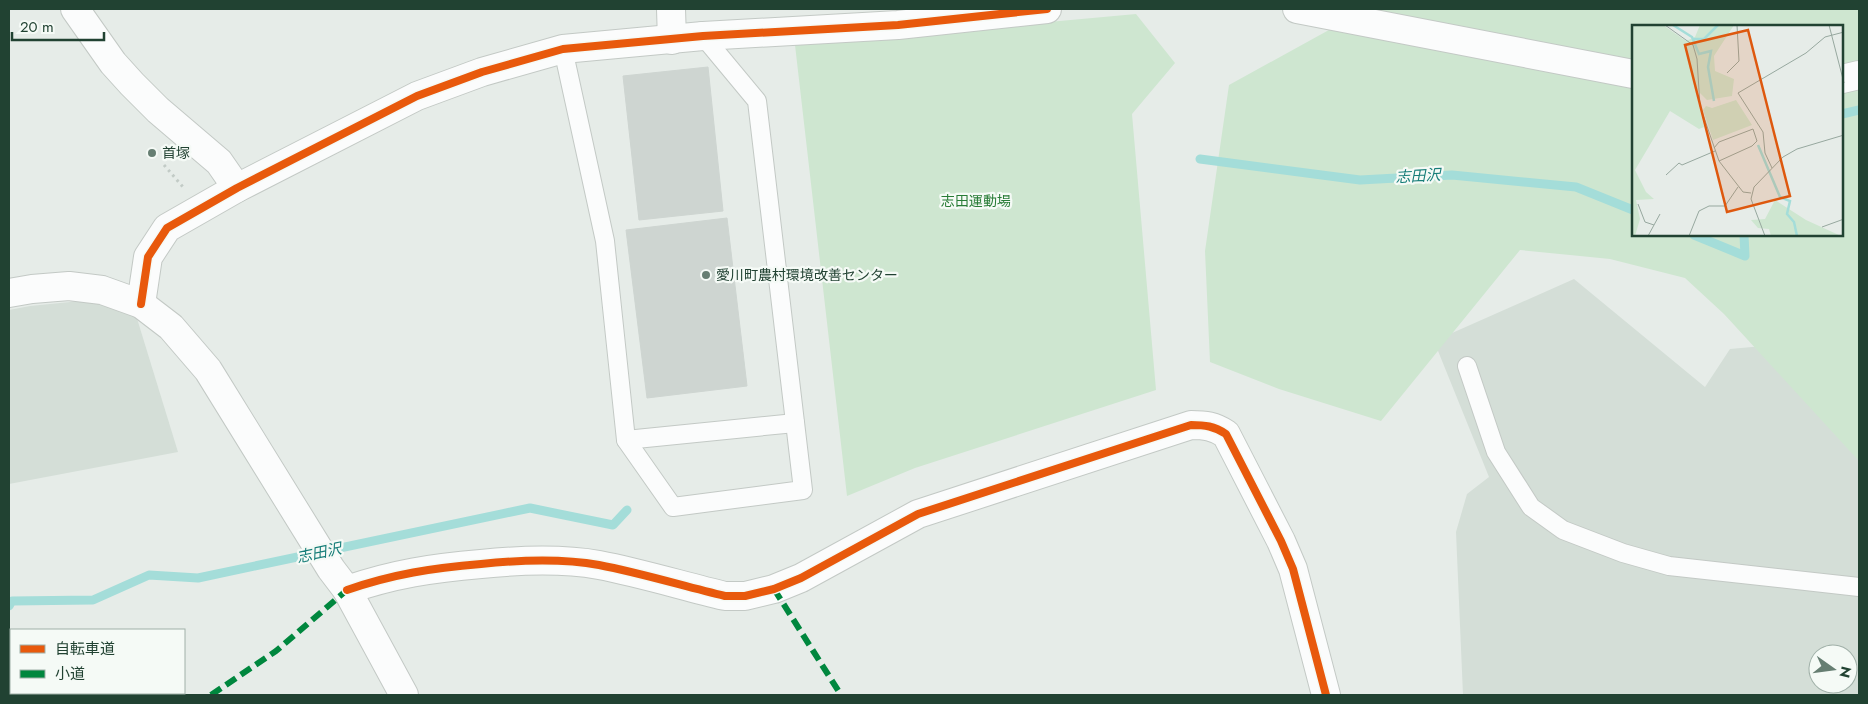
<svg xmlns="http://www.w3.org/2000/svg" width="1868" height="704" font-family="Jost,'Noto Sans JP',sans-serif">
  <style>
    .built { fill: #d4ded7; fill-rule: evenodd }
    .green { fill: #cee6d0; fill-rule: evenodd }
    .lines { fill: none; stroke-linecap: round; stroke-linejoin: round }
    .stream { stroke: #a4ddd9; stroke-width: 9 }
    .building { fill: #ced5d1; stroke: #ced5d1 }
    .service-casing { stroke: #c3c9c5; stroke-width: 20 }
    .minor-casing { stroke: #c3c9c5; stroke-width: 30 }
    .tertiary-casing { stroke: #c3c9c5; stroke-width: 30 }
    .path { stroke: #c2cbc6; stroke-width: 3; stroke-dasharray: 2.5 4; stroke-linecap: butt }
    .service { stroke: #fbfcfc; stroke-width: 18 }
    .minor { stroke: #fbfcfc; stroke-width: 28 }
    .tertiary { stroke: #fbfcfc; stroke-width: 28 }
    .quiet { stroke: #00873e; stroke-width: 6; stroke-dasharray: 12 6; stroke-linecap: butt }
    .cycleway-casing { stroke: #f5faf6; stroke-width: 11 }
    .cycleway { stroke: #e8590c; stroke-width: 8 }
    .poi-dot { fill: #667e72; stroke: #f5faf6; stroke-width: 2 }
    .labels { text-anchor: middle; stroke-width: 4.5; stroke-linejoin: round; paint-order: stroke }
    .poi-label { font-size: 14px; fill: #214232; stroke: #f5faf6; text-anchor: start }
    .park-label { font-size: 14px; fill: #287c36; stroke: #f5faf6 }
    .water-label { font-size: 15px; font-style: italic; fill: #167d78; stroke: #f5faf6 }
    .inset-river { fill: none; stroke: #a4ddd9; stroke-width: 2.5 }
    .inset-road { fill: none; stroke: #97a89f; stroke-width: 1 }
    .view { fill: #de580e; fill-opacity: 0.15; stroke: #de580e; stroke-width: 2.5 }
    .inset-edge { fill: none; stroke: #214232; stroke-width: 2.5 }
  </style>
  <rect width="100%" height="100%" fill="#e6ece8"/>
  <g class="built">
    <path d="M1574 279 1705 387 1730 349 1774 345 1859 416V695H1463L1456 532 1467 494 1489 477 1434 341ZM1818 654H1848V684H1818Z"/>
    <polygon points="90,300 135,312 178,452 9,484 9,310 30,306"/>
  </g>
  <g class="green">
    <path d="M1367 9H1859V461L1724 314 1685 278 1610 259 1520 250 1381 421 1279 389 1210 362 1205 251 1229 85ZM1633 26H1842V235H1633Z"/>
    <polygon points="1136,14 1175,63 1132,114 1156,390 915,468 847,496 795,45"/>
  </g>
  <g class="lines">
    <g class="stream">
      <polyline points="1842,114 1859,110"/>
      <polyline points="1200,159 1360,180 1452,175 1576,187 1633,210"/>
      <polyline points="1694,235 1745,256 1744,235"/>
      <polyline points="9,606 12,601 93,600 149,575 198,578 530,508 613,525 627,510"/>
    </g>
  </g>
  <g class="building">
    <polygon points="708,67 723,211 639,220 623,76"/>
    <polygon points="727,218 747,386 647,398 626,230"/>
  </g>
  <g class="lines">
    <g class="service-casing">
      <g id="service">
        <polyline points="563,49 605,241 626,440 673,507 803,490 757,101 703,36"/>
        <polyline points="1467,366 1496,452 1531,507 1563,530 1623,553 1669,566 1859,587"/>
        <polyline points="626,440 795,423"/>
      </g>
    </g>
    <g class="minor-casing">
      <g id="minor">
        <polyline points="75,9 113,63 132,84 158,110 219,162 237,188"/>
        <polyline points="671,9 672,40"/>
        <polyline points="1297,9 1633,74"/>
        <polyline points="703,36 898,25 1047,9"/>
        <polyline points="1842,79 1859,75"/>
        <path d="M347 590C393 574 433 568 481 564 520 560 560 558 599 565 641 573 683 586 725 596H745L774 589 801 578 918 514 1191 425C1205 425 1214 426 1226 434L1281 541 1293 569 1326 695"/>
      </g>
    </g>
    <g class="tertiary-casing">
      <g id="tertiary">
        <polyline points="9,293 32,289 69,286 102,290 141,304 171,327 208,370 331,569 347,590 404,695"/>
        <polyline points="141,304 148,257 167,228 237,188 417,96 482,72 563,49 703,36"/>
      </g>
    </g>
    <polyline class="path" points="164,165 183,187"/>
    <use href="#service" class="service"/>
    <use href="#minor" class="minor"/>
    <use href="#tertiary" class="tertiary"/>
    <g class="quiet">
      <polyline points="774,589 841,695"/>
      <polyline points="211,695 276,651 347,590"/>
    </g>
    <g class="cycleway-casing">
      <g id="cycleway">
        <polyline points="141,304 148,257 167,228 237,188 417,96 482,72 563,49 703,36 898,25 1047,9"/>
        <path d="M347 590C393 574 433 568 481 564 520 560 560 558 599 565 641 573 683 586 725 596H745L774 589 801 578 918 514 1191 425C1205 425 1214 426 1226 434L1281 541 1293 569 1326 695"/>
      </g>
    </g>
    <use href="#cycleway" class="cycleway"/>
  </g>
  <g class="poi-dot">
    <circle cx="152" cy="153" r="5"/>
    <circle cx="706" cy="275" r="5"/>
  </g>
  <g class="labels">
    <g class="poi-label">
      <text x="162" y="158">首塚</text>
      <text x="716" y="280">愛川町農村環境改善センター</text>
    </g>
    <g class="park-label">
      <text x="976" y="206">志田運動場</text>
    </g>
    <g class="water-label">
      <text transform="translate(1418 176) rotate(-3)" y="5">志田沢</text>
      <text transform="translate(319 553) rotate(-12)" y="5">志田沢</text>
    </g>
  </g>
  <g transform="translate(1632 25)">
    <rect width="211" height="211" fill="#e6ece8"/>
    <path d="M0 0H31L54 16 63 12 68 0H102L82 31 83 46 102 54 100 71 75 75 63 63 72 102 67 104 38 86 3 145 14 167 22 174 4 175 8 194 3 211 0 209ZM104 75 120 100 81 115 71 85 74 81 80 83ZM143 175 174 195 209 211H139L137 204 126 203 119 195 133 194Z" fill="#cee6d0"/>
    <path class="inset-river" d="M41 0 60 12 67 29 79 26 76 42 82 76M61 14H72L86 0M126 120 148 172 158 176 155 189 162 197 165 211"/>
    <path class="inset-road" d="M33 0 61 20 65 34 68 81 87 136 111 167 119 168M197 0 212 58M95 48 107 36 105 0M82 123 87 117 121 104 125 116 120 121 87 136M140 143 133 128 131 107 106 68 174 28 193 12 212 7M34 150 47 138 50 140 83 126M6 179 13 197 22 200M190 202 212 194M16 211 28 189M57 211 67 186 77 181H93L106 162M133 211 119 174 122 162 151 132 165 124 212 110"/>
    <path class="view" d="M116 5 158 171 95 187 53 20Z"/>
    <rect width="211" height="211" class="inset-edge"/>
  </g>
  <rect width="1868" height="704" fill="none" stroke="#214232" stroke-width="20"/>
  <rect x="10" y="629" width="175" height="65" fill="#f5faf6" stroke="#a0b0a8"/>
  <rect x="20" y="645" width="25" height="8" fill="#e8590c" stroke="#a0b0a8"/>
  <text x="55" y="654" font-size="15" fill="#214232">自転車道</text>
  <rect x="20" y="670" width="25" height="8" fill="#00873e" stroke="#a0b0a8"/>
  <text x="55" y="679" font-size="15" fill="#214232">小道</text>
  <g transform="translate(1833 669) rotate(104)"><circle r="24" fill="#f5faf6" stroke="#a0b0a8"/>
  <path d="M0-4L9 19L0 12L-9 19Z" fill="#667e72"/>
  <text y="-8" font-size="14" font-weight="bold" text-anchor="middle" fill="#214232">N</text>
  </g>
  <path d="M12 32v8h92v-8" fill="none" stroke="#214232" stroke-width="2.5"/>
  <text x="20" y="32" font-size="15" fill="#214232" stroke="#f5faf6" stroke-width="4" paint-order="stroke">20 m</text>
</svg>
